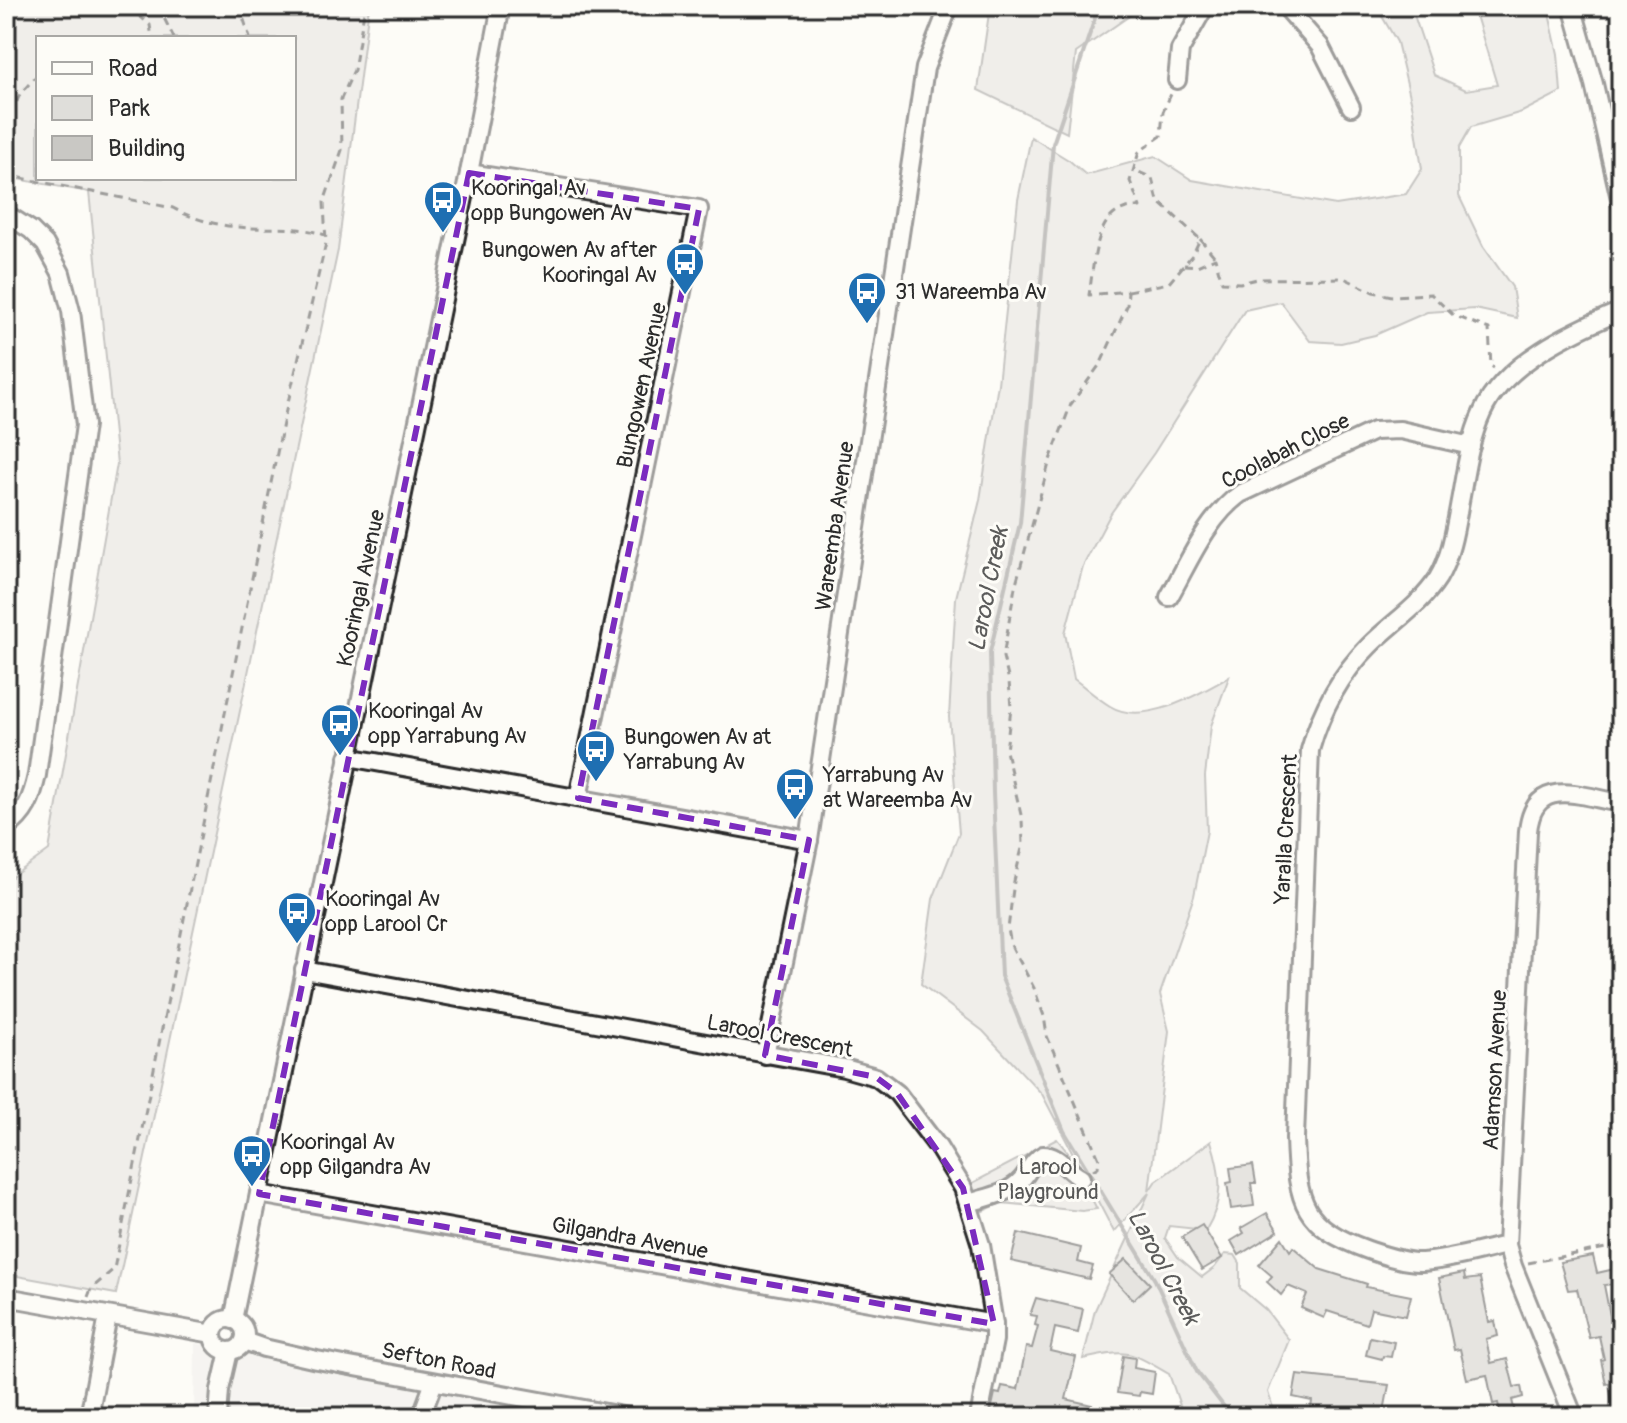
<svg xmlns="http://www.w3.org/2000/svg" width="1627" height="1423" font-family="Pangolin,sans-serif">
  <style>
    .built { fill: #edece8 }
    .green { fill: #dfdeda; stroke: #858482; stroke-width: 2; fill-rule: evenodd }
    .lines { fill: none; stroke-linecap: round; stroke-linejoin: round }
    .stream { stroke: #7e7d7b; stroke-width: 4 }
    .building { fill: #c9c8c4; stroke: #2b2b2b; stroke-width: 2 }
    .minor-casing { stroke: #2b2b2b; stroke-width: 22 }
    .path { stroke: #2b2b2b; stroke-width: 3; stroke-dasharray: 8 6; stroke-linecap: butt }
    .minor { stroke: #fdfcf7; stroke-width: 16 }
    .marked { fill: none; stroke: #7b2cbf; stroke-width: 6; stroke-dasharray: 16 10; stroke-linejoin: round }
    .labels { text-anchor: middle; stroke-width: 6; stroke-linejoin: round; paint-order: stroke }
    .poi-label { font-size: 22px; fill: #2b2b2b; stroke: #fdfcf7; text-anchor: start }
    .street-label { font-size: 22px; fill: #2b2b2b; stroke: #fdfcf7 }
    .park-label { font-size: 22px; fill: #585857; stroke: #fdfcf7 }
    .water-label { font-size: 24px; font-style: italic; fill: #5b5b5a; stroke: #fdfcf7 }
  </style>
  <rect width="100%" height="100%" fill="#fdfcf7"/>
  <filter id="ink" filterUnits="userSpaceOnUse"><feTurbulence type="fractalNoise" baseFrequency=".0125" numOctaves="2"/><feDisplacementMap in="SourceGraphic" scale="16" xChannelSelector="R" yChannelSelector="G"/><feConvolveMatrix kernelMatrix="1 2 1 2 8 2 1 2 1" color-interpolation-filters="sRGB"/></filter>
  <g filter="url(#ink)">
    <polygon class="built" points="195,1343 571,1417 194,1417"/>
    <g class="green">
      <path d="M6 6H369L338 250 116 1294 6 1274V876L12 877 49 850 117 464 89 192 6 177ZM38 38H294V178H38Z"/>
      <polygon points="990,6 1135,6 1132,14 1076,53 1067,133 978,90"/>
      <path d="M1376 6H1411L1434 75 1466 90 1497 85 1475 12 1504 6 1548 9 1558 54 1561 92 1522 112 1471 127 1459 148V196L1483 246 1512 287 1517 318 1475 309 1427 312 1375 335 1341 343 1310 341 1281 302 1245 310 1154 453 1111 513 1083 566 1065 633 1074 679C1086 688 1097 698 1110 706 1144 727 1199 694 1229 677L1211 726 1205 776 1207 831 1194 896 1160 994 1169 1031 1149 1191 1155 1182 1211 1141C1222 1175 1224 1200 1206 1230L1169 1226 1165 1238 1178 1257 1202 1277 1214 1268 1225 1254 1235 1255 1240 1263V1288L1266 1310 1289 1340 1268 1392 1276 1417H1184L1169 1374C1129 1351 1129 1349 1083 1359L1095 1310 1149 1193 1114 1232 1042 1094 983 1031 921 984 933 899 959 833 949 717 956 598 980 500 998 384 1018 200 1031 137 1070 161 1086 175 1155 156 1192 180 1336 205 1406 194 1422 169 1413 109 1397 42Z"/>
      <polygon points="1057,1139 1069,1154 1097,1209 1082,1211 1001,1203 972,1216 963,1188"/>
    </g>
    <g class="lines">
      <polyline class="stream" points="1099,6 1053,144 1020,523 990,652 993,793 1001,976 1064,1131 1155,1280 1197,1372 1232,1417"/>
    </g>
    <g class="building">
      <polygon points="1253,1165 1256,1183 1251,1183 1254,1206 1231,1209 1227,1183 1232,1182 1230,1168"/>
      <polygon points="1267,1213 1278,1231 1239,1255 1231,1241 1244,1233 1241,1228"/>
      <polygon points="1202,1225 1222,1258 1202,1270 1182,1237"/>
      <polygon points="1018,1233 1081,1248 1078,1262 1093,1266 1089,1279 1011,1261"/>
      <polygon points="1282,1238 1290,1251 1293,1247 1319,1269 1367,1284 1366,1287 1411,1296 1406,1316 1371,1309 1367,1324 1327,1311 1324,1318 1301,1308 1307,1294 1288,1286 1281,1295 1267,1282 1272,1276 1259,1265"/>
      <polygon points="1593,1256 1597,1273 1619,1268 1621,1276 1621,1283 1604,1285 1611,1321 1618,1320 1621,1340 1621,1416 1614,1416 1609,1383 1606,1384 1601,1360 1604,1359 1599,1336 1589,1338 1577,1289 1568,1290 1560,1262"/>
      <polygon points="1126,1259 1150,1284 1133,1300 1109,1274"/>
      <polygon points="1464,1273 1465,1280 1480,1278 1489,1322 1495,1321 1498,1336 1486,1339 1491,1363 1507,1359 1514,1387 1521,1386 1523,1397 1512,1400 1516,1417 1501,1417 1498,1403 1493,1404 1487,1375 1467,1379 1460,1349 1454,1350 1439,1278"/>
      <polygon points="1036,1298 1083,1309 1078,1333 1055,1328 1050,1351 1076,1357 1066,1399 1092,1405 1090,1417 995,1417 996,1412 991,1411 995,1393 1000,1394 1002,1386 1018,1389 1026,1347 1032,1348 1038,1326 1035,1325 1037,1316 1030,1315"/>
      <polygon points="1370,1337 1394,1342 1391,1357 1383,1356 1382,1359 1366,1355"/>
      <polygon points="1123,1356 1135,1358 1134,1368 1155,1372 1152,1394 1140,1392 1139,1396 1117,1393"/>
      <polygon points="1297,1375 1389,1385 1383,1417 1310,1417 1312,1401 1293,1397"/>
    </g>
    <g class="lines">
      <g class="minor-casing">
        <g id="minor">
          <polyline points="1285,6 1320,46 1351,107"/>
          <polyline points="1572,6 1594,84 1621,203"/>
          <polyline points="1177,80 1180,50 1205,6"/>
          <polyline points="469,173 699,209 578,798"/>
          <path d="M6 214 31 230 45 244 61 273 71 311 85 425 37 775C32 798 26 814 6 828"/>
          <path d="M1169 597C1189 562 1206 519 1240 494L1374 431 1400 430 1471 446"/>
          <polyline points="348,757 809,840"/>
          <polyline points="304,970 844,1068 876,1077 897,1093 938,1147 963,1188 981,1245 994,1324 994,1340 979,1417"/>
          <polyline points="765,1055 809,840 925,68 949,6"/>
          <polyline points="259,1194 994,1324"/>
          <path d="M969 1203C987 1197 1009 1194 1022 1179 1029 1171 1033 1160 1043 1155 1059 1155 1067 1171 1081 1178"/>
          <path d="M1507 1245C1479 1251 1451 1260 1422 1262 1406 1263 1383 1255 1368 1250 1303 1227 1297 1203 1295 1138L1310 750C1321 711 1340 675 1369 646 1393 622 1420 606 1438 578 1452 555 1456 522 1461 496 1466 468 1470 439 1482 413 1504 363 1573 331 1621 311"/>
          <polyline points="6,1297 213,1334"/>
          <circle cx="229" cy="1335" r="16"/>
          <polyline points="233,1320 469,173 501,6"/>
          <polyline points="244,1341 264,1348 317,1360 628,1417"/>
          <polyline points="6,1417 8,1417"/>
          <polyline points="89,1417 108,1316"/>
          <polyline points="218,1417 220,1390 229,1351"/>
          <polyline points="421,1417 434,1382"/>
          <path d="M1574 1417 1513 1266 1507 1245 1528 831C1534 774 1581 797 1621 803"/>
        </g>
      </g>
      <g class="path">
        <polyline points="128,6 150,25 152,38"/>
        <polyline points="165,6 162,14 174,38"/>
        <polyline points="246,6 242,14 250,38"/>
        <polyline points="6,26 10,21 9,6"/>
        <polyline points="6,109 15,106 20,94 38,74"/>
        <path d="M6 175 173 208C196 221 225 227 251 228 276 229 301 226 325 235"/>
        <polyline points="1200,239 1215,257"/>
        <polyline points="1184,265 1197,266 1215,258 1222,282 1240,283 1257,279 1344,278 1373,292 1392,296 1431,294 1453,315 1489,329 1491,366 1494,368"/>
        <polyline points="1128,291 1169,283 1193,254 1200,239 1158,201 1152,178 1134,170"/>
        <path d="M1093 1170 1098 1167 1099 1159 1047 1036 1044 1016 1034 988 1011 945 1008 929 1014 881 1023 844 1022 819 1006 751 1011 708 1009 681 1003 657 1015 587 1050 460 1071 404 1101 363 1127 306 1128 291 1089 295C1095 260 1094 204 1140 207L1130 181 1139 152 1161 136 1163 112 1171 94"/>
        <polyline points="1528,1263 1621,1245"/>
        <polyline points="88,1297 91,1289 114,1269 283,423 326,243 324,202 342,150 341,99 354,70 365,6"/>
      </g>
      <use href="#minor" class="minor"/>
    </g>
  </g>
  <path d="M0 0H1627V1423H0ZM469 173 699 209 578 798 809 840 765 1055 876 1077 897 1093 963 1188 994 1324 259 1194Z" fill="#fdfcf7" fill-opacity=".55" fill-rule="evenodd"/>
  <path class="marked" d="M469 173 699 209 578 798 809 840 765 1055 876 1077 897 1093 963 1188 994 1324 259 1194Z"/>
  <defs>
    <g id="bus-pin" transform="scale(2)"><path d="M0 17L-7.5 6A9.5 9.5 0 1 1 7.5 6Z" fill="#1f6fb2" stroke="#fdfcf7"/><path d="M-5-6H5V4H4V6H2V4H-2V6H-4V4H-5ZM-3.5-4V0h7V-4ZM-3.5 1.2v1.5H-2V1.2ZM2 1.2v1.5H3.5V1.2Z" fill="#fff"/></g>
  </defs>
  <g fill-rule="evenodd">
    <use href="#bus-pin" x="443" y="200"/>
    <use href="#bus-pin" x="685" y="262"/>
    <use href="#bus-pin" x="867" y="291"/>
    <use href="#bus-pin" x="340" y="723"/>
    <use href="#bus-pin" x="596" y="749"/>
    <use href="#bus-pin" x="795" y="787"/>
    <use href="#bus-pin" x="297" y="911"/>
    <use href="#bus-pin" x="252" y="1154"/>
  </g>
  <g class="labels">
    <g class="poi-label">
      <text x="471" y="195">Kooringal Av<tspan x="471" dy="25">opp Bungowen Av</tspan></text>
      <text x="657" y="257" text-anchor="end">Bungowen Av after<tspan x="657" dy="25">Kooringal Av</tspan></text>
      <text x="895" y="299">31 Wareemba Av</text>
      <text x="368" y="718">Kooringal Av<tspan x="368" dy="25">opp Yarrabung Av</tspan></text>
      <text x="624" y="744">Bungowen Av at<tspan x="624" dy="25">Yarrabung Av</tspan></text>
      <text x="823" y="782">Yarrabung Av<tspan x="823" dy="25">at Wareemba Av</tspan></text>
      <text x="325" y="906">Kooringal Av<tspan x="325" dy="25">opp Larool Cr</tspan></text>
      <text x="280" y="1149">Kooringal Av<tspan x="280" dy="25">opp Gilgandra Av</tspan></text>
    </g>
    <g class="street-label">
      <text transform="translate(641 385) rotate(-78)" y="8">Bungowen Avenue</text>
      <text transform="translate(1285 450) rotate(-27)" y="8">Coolabah Close</text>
      <text transform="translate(834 526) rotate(-82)" y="8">Wareemba Avenue</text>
      <text transform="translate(360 588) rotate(-78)" y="8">Kooringal Avenue</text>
      <text transform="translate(1285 829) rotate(-87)" y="8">Yaralla Crescent</text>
      <text transform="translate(780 1035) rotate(11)" y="8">Larool Crescent</text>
      <text transform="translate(1494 1070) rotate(-87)" y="8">Adamson Avenue</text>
      <text transform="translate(630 1237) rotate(10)" y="8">Gilgandra Avenue</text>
      <text transform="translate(439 1360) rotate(11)" y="8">Sefton Road</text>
    </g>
    <g class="park-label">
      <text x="1048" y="1174">Larool<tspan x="1048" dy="25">Playground</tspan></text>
    </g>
    <g class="water-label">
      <text transform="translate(988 589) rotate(-79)" y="8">Larool Creek</text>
      <text transform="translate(1164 1267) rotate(62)" y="8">Larool Creek</text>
    </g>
  </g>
  <rect width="1627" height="1423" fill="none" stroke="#fdfcf7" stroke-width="32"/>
  <rect x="16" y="16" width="1595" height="1391" fill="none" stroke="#2b2b2b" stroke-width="3" filter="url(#ink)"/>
  <rect x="36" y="36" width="260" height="144" fill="#fdfcf7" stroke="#a9a8a5" stroke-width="2"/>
  <rect x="52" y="62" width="40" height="12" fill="#fdfcf7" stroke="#a9a8a5" stroke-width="2"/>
  <text x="108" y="76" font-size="24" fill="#2b2b2b">Road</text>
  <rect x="52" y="96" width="40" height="24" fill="#dfdeda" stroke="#a9a8a5" stroke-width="2"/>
  <text x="108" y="116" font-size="24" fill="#2b2b2b">Park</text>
  <rect x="52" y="136" width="40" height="24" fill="#c9c8c4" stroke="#a9a8a5" stroke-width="2"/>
  <text x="108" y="156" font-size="24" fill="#2b2b2b">Building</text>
</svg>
